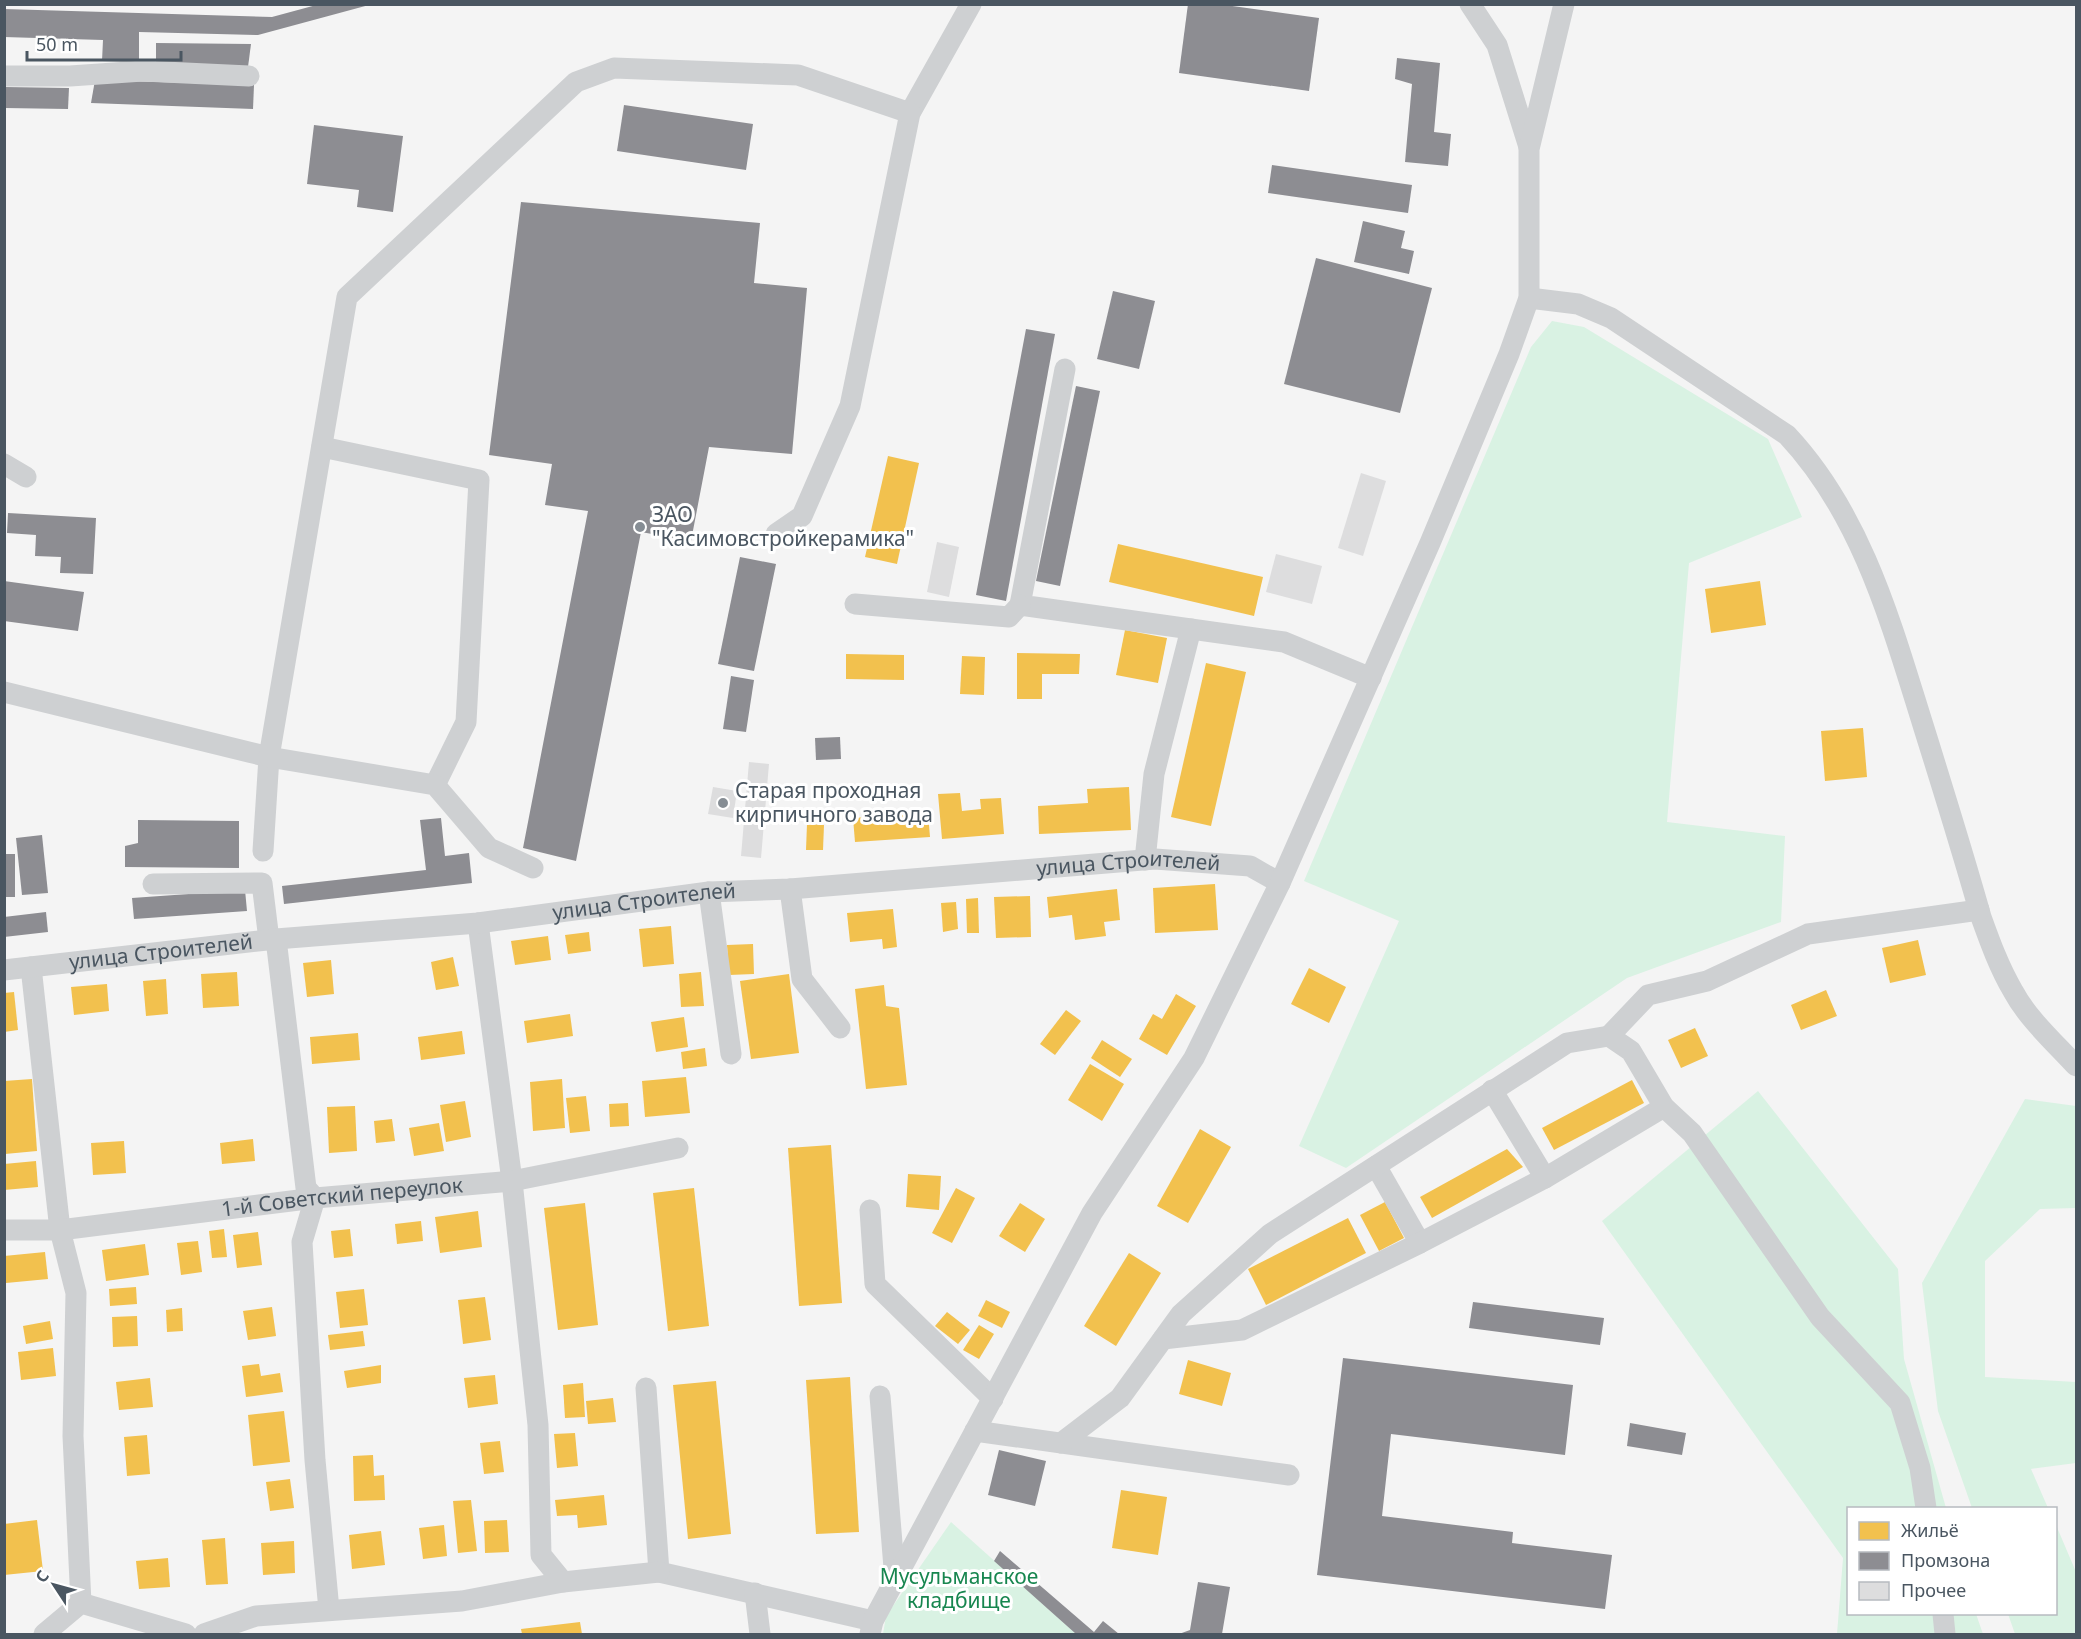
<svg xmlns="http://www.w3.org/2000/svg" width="2081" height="1639" font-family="'Noto Sans',sans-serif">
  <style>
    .green { fill: #d9f2e3 }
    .homes { fill: #f2c14e }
    .industry { fill: #8d8d92 }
    .building { fill: #ddddde }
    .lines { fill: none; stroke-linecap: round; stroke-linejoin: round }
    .minor { stroke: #ced0d2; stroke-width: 21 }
    .poi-dot { fill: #868d94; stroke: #fff; stroke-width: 2 }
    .labels { text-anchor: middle; stroke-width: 6; stroke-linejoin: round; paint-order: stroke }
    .poi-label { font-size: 21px; fill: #4a5661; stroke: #fff; text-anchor: start }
    .street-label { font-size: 21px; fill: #4a5661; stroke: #fff }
    .park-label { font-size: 21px; fill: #17864f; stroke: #fff }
  </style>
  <rect width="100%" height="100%" fill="#f4f4f4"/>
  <g class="green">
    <polygon points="1552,321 1584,327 1768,439 1802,517 1689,563 1667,822 1785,836 1781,922 1627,978 1346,1168 1299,1146 1399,921 1304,881 1531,347"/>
    <polygon points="1758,1091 1898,1269 1904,1359 1946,1508 1848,1508 1848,1614 1976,1614 1983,1634 1837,1634 1843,1558 1602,1221"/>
    <polygon points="2025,1099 2076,1106 2076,1208 2040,1209 1985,1261 1985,1377 2076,1382 2076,1463 2031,1469 2048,1508 1972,1508 1938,1411 1922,1283"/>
    <polygon points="951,1522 1076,1634 883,1634 886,1616"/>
    <polygon points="2056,1525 2076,1572 2076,1634 2015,1634 2008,1614 2056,1614"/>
  </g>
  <g class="homes">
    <polygon points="888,456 919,463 897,564 865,557"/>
    <polygon points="1118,544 1263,577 1254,616 1109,582"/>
    <polygon points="1760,581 1766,625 1711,633 1705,589"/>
    <polygon points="1125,630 1167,638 1158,683 1116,675"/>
    <polygon points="1017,653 1080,654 1079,674 1042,674 1042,699 1017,699"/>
    <polygon points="846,654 904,655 904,680 846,679"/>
    <polygon points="962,656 985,657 984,695 960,694"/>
    <polygon points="1206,663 1246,672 1211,826 1171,817"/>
    <polygon points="1863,728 1867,777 1825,781 1821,731"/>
    <polygon points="1129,787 1131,830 1039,834 1038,806 1088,803 1087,789"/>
    <polygon points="960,793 962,811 981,809 980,799 1001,798 1004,834 942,839 938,794"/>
    <polygon points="928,813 930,837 855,842 853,818"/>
    <polygon points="807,824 824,825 823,850 806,850"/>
    <polygon points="1215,884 1218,930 1155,933 1153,888"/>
    <polygon points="1117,889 1120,920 1104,922 1106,936 1075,940 1072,915 1049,918 1047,897"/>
    <polygon points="1030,896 1031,937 996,938 994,897"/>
    <polygon points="978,898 979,933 967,933 966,899"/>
    <polygon points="956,902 958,929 943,932 941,903"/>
    <polygon points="893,909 897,947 883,949 882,939 850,942 847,913"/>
    <polygon points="671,926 674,964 643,967 639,929"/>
    <polygon points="589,932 591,951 568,954 565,935"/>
    <polygon points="548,936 551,960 515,965 511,941"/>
    <polygon points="1918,940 1926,975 1890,983 1882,948"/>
    <polygon points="753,944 754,974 729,975 727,945"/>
    <polygon points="453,957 459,986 436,990 431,962"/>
    <polygon points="331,960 334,994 307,997 303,963"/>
    <polygon points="1309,968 1346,987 1329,1023 1291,1004"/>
    <polygon points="237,972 239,1006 203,1008 201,974"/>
    <polygon points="701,972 704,1006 681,1007 679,974"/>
    <polygon points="789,974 799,1053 751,1059 740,981"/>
    <polygon points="166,979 168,1014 146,1016 143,981"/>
    <polygon points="107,984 109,1011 74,1015 71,987"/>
    <polygon points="884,985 886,1006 899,1008 907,1085 866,1089 855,989"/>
    <polygon points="1826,990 1837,1016 1801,1030 1791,1005"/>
    <polygon points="14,992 18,1030 4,1032 4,993"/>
    <polygon points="1176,994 1196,1006 1167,1055 1139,1039 1153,1014 1162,1019"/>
    <polygon points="1066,1010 1081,1021 1055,1055 1040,1044"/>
    <polygon points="570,1014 573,1036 527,1043 524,1021"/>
    <polygon points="684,1017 688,1047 656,1052 651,1022"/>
    <polygon points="1695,1028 1708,1056 1681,1068 1668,1040"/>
    <polygon points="462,1031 465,1054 421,1060 418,1037"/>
    <polygon points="358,1033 360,1060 312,1064 310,1037"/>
    <polygon points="1102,1040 1132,1059 1120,1077 1091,1058"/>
    <polygon points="705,1048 707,1066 683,1069 681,1052"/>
    <polygon points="1090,1064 1124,1084 1102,1121 1068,1100"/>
    <polygon points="686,1077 690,1113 645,1117 642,1081"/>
    <polygon points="32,1079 37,1151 5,1154 4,1081"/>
    <polygon points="562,1079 565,1128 533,1131 530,1082"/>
    <polygon points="1632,1080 1644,1103 1554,1150 1542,1128"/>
    <polygon points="586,1096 590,1131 570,1133 566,1098"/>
    <polygon points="465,1101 471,1137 446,1142 440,1105"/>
    <polygon points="628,1103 629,1126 610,1127 609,1104"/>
    <polygon points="355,1106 357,1151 329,1153 327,1107"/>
    <polygon points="392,1119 395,1141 376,1143 374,1121"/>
    <polygon points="439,1123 444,1151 414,1156 409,1128"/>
    <polygon points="1200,1129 1231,1147 1188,1223 1157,1206"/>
    <polygon points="253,1139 255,1161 222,1164 220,1143"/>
    <polygon points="124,1141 126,1173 93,1175 91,1143"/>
    <polygon points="831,1145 842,1303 799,1306 788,1148"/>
    <polygon points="1507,1149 1523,1167 1432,1218 1420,1197"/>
    <polygon points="36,1161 38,1187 4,1190 4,1164"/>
    <polygon points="908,1174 941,1176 939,1210 906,1207"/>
    <polygon points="694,1188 709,1326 668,1331 653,1193"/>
    <polygon points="956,1188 975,1198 952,1243 932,1233"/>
    <polygon points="1385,1202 1404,1238 1379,1251 1360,1215"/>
    <polygon points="585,1203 598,1325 558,1330 544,1208"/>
    <polygon points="1020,1203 1045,1219 1025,1252 999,1236"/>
    <polygon points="478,1211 482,1247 440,1253 435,1217"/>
    <polygon points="1348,1218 1366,1253 1266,1305 1248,1269"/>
    <polygon points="421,1221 423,1241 397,1244 395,1224"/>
    <polygon points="224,1229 227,1257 212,1258 209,1231"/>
    <polygon points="350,1229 353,1256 334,1258 331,1231"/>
    <polygon points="258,1232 262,1265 237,1268 233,1235"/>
    <polygon points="198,1241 202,1272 181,1275 177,1243"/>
    <polygon points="145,1244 149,1275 106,1281 102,1250"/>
    <polygon points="45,1252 48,1279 6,1283 4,1256"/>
    <polygon points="1129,1253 1161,1273 1116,1346 1084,1326"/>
    <polygon points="136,1287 137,1304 110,1306 109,1289"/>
    <polygon points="364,1289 368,1325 340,1328 336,1292"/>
    <polygon points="485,1297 491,1340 463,1344 458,1300"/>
    <polygon points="986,1300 1010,1312 1002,1328 978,1316"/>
    <polygon points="272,1307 276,1336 248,1340 243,1311"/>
    <polygon points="182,1308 183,1331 167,1332 166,1310"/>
    <polygon points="947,1312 970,1330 958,1344 935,1326"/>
    <polygon points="137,1316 138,1346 113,1347 112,1317"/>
    <polygon points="50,1321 53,1339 26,1344 23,1326"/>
    <polygon points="979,1325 994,1334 979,1359 963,1350"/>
    <polygon points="363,1331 365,1346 330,1350 328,1335"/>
    <polygon points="53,1348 56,1376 21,1380 18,1352"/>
    <polygon points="1188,1360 1231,1373 1222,1406 1179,1394"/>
    <polygon points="259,1364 261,1376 280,1373 283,1392 246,1397 242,1366"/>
    <polygon points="381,1365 381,1383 347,1388 344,1371"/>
    <polygon points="495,1375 498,1404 468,1408 464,1378"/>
    <polygon points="850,1377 859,1532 816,1534 806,1380"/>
    <polygon points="150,1378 153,1407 119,1410 116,1382"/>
    <polygon points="716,1381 731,1534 688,1539 673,1385"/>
    <polygon points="583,1383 585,1417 565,1418 563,1385"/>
    <polygon points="613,1398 616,1422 588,1424 586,1401"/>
    <polygon points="284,1411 290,1462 253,1466 248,1415"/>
    <polygon points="575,1433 578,1466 557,1468 554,1434"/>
    <polygon points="147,1435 150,1474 127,1476 124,1437"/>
    <polygon points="500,1441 504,1472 484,1474 480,1443"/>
    <polygon points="373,1455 374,1476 384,1475 385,1500 354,1501 353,1456"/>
    <polygon points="290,1479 294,1508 270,1511 266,1482"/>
    <polygon points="1121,1490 1167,1497 1158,1555 1112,1548"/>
    <polygon points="604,1495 607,1525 578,1528 577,1515 557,1516 555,1500"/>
    <polygon points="471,1500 477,1551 458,1553 453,1501"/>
    <polygon points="37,1520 43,1571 4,1575 4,1524"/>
    <polygon points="507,1520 509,1552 485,1553 484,1521"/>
    <polygon points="444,1525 447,1556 423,1559 419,1528"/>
    <polygon points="381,1531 385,1565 352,1569 349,1535"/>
    <polygon points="225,1538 228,1584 206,1585 202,1540"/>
    <polygon points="294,1541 295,1573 263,1575 261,1543"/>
    <polygon points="168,1558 170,1587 139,1589 136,1561"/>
    <polygon points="580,1622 582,1634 522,1634 521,1629"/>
  </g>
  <g class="industry">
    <polygon points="320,4 369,5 258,35 139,32 139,62 102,61 103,40 4,37 4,9 272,17"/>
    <polygon points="1188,4 1218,4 1319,18 1309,91 1179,73"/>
    <polygon points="156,43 251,44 248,67 156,66"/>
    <polygon points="1397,58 1440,63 1434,132 1451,134 1448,166 1405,162 1412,84 1395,79"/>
    <polygon points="95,80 254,85 253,109 91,103"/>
    <polygon points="5,87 69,88 68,109 5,108"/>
    <polygon points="624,105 753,124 746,170 617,151"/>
    <polygon points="314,125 403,136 393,212 357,207 359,190 307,184"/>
    <polygon points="1272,165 1412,185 1408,213 1268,193"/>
    <polygon points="521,202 760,223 754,283 807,288 792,454 709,447 691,541 641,532 576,861 523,848 588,511 545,505 552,464 489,455"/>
    <polygon points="1363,221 1405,231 1401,248 1414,251 1409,274 1354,262"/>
    <polygon points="1316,258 1432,288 1400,413 1284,384"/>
    <polygon points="1113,291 1155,301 1139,369 1097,359"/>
    <polygon points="1026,329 1055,334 1006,601 976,595"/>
    <polygon points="1076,386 1100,391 1060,586 1036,581"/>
    <polygon points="8,513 96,518 93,574 60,573 61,557 35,556 36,535 7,533"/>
    <polygon points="740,557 776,564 754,671 718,664"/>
    <polygon points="4,581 84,592 78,631 4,621"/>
    <polygon points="731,676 754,680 746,732 723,729"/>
    <polygon points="840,737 841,759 816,760 815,738"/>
    <polygon points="441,818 445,856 469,853 472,883 284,904 282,886 426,870 420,820"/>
    <polygon points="138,820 239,821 239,868 125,867 125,846 138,843"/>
    <polygon points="42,835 48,893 22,895 16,838"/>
    <rect x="5" y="854" width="10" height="43"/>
    <polygon points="245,890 247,911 134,919 132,898"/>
    <polygon points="46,912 48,932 4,937 4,917"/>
    <polygon points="1473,1302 1604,1318 1600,1345 1469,1328"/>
    <polygon points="1343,1358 1573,1385 1565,1455 1391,1434 1382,1516 1513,1532 1512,1543 1612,1555 1605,1609 1317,1575"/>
    <polygon points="1630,1423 1686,1433 1682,1455 1627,1446"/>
    <polygon points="999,1450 1046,1461 1035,1506 988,1495"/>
    <polygon points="1000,1551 1094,1632 1103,1621 1119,1634 1076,1634 994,1561"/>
    <polygon points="1198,1582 1230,1587 1222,1634 1179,1634 1190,1630"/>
  </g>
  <g class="building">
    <polygon points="1361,473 1386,481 1363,556 1338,548"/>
    <polygon points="937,542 959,547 949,597 927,592"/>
    <polygon points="1276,554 1322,566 1312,604 1266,592"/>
    <polygon points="749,762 769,764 761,858 741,856"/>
    <polygon points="713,787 737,791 733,818 708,814"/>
  </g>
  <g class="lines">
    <g class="minor">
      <polyline points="1470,4 1497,45 1529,147"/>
      <polyline points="4,76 70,76 143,71 249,76"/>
      <path d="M1529 298 1578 304 1611 318 1787 435C1862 515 1891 623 1923 725 1943 789 1963 853 1981 917 1990 942 1999 967 2013 991 2028 1019 2055 1043 2076 1066"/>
      <polyline points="1065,369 1020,605 1284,642 1371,678"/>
      <polyline points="322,447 479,480 466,722 435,785"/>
      <polyline points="4,464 26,477"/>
      <polyline points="776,534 802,516 850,406 910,113 971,4"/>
      <polyline points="855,604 1009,617 1020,605"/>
      <polyline points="4,692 269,757 263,851"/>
      <polyline points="1145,860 1154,774 1191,629"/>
      <polyline points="533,868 489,848 435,785 269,757 347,297 576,82 614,68 798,75 910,113"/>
      <polyline points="153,884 262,883 269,940"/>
      <polyline points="790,889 802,979 840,1028"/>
      <polyline points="709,892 731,1054"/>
      <polyline points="478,923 512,1181 538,1425 541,1555 563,1582"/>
      <polyline points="276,939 306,1188 315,1198 302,1242 315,1460 329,1610"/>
      <polyline points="31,967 60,1230 76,1293 73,1436 81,1603"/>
      <path id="s1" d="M4 970 276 939 478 923 709 892 790 889 1155 859 1250 866 1280 883"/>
      <polyline points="1609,1036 1648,995 1707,981 1808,934 1979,910"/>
      <polyline points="1492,1090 1545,1178"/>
      <polyline points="1376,1166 1420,1243"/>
      <polyline points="870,1210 875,1284 993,1399"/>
      <path id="s2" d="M4 1230H60L315 1198 512 1181 678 1148"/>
      <polyline points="1163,1339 1242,1330 1420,1243 1545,1178 1664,1107"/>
      <polyline points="646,1388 659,1572 873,1621"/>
      <polyline points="880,1396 895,1580"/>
      <polyline points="975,1431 1289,1475"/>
      <polyline points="1061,1443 1120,1398 1181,1314 1270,1234 1567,1043 1609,1036 1631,1051 1664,1107 1692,1133 1820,1317 1900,1403 1920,1468 1926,1508"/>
      <polyline points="755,1593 760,1634"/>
      <polyline points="1943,1614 1945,1634"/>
      <polyline points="44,1634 81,1603 186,1634"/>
      <polyline points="204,1634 256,1616 462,1601 563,1582 659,1572"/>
      <polyline points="870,1634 873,1621 1092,1213 1194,1058 1280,883 1430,543 1509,354 1529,298 1529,149 1564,4"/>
    </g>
  </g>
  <g class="poi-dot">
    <circle cx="640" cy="527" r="6"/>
    <circle cx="723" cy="803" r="6"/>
  </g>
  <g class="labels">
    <g class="poi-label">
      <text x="652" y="522">ЗАО<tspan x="652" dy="24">"Касимовстройкерамика"</tspan></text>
      <text x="735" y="798">Старая проходная<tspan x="735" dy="24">кирпичного завода</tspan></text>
    </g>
    <g class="street-label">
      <text dy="7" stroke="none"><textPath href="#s1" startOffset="1130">улица Строителей</textPath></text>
      <text dy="7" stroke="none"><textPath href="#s1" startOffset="644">улица Строителей</textPath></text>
      <text dy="7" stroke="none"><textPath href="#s1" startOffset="158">улица Строителей</textPath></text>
      <text dy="7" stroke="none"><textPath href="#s2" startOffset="340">1-й Советский переулок</textPath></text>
    </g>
    <g class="park-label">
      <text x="959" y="1584">Мусульманское<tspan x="959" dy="24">кладбище</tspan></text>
    </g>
  </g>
  <rect width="2081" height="1639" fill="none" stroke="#4a5661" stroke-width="12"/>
  <rect x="1847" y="1507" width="210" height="108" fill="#ffffff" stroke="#b7bbc0" stroke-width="1.5"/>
  <rect x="1859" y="1522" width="30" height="18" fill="#f2c14e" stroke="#b7bbc0" stroke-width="1.5"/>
  <text x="1901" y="1537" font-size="18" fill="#4a5661">Жильё</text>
  <rect x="1859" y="1552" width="30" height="18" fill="#8d8d92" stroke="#b7bbc0" stroke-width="1.5"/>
  <text x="1901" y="1567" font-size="18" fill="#4a5661">Промзона</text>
  <rect x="1859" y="1582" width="30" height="18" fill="#ddddde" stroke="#b7bbc0" stroke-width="1.5"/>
  <text x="1901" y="1597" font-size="18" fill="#4a5661">Прочее</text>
  <g transform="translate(54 1585) rotate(306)" stroke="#ffffff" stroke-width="4.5" paint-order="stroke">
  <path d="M0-4.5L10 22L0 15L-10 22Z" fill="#4a5661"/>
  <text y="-9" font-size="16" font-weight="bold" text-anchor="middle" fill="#4a5661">С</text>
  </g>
  <path d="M27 51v9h154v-9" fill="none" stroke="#4a5661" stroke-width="3"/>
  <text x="36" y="51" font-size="18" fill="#4a5661" stroke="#ffffff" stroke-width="4.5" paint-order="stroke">50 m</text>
</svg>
